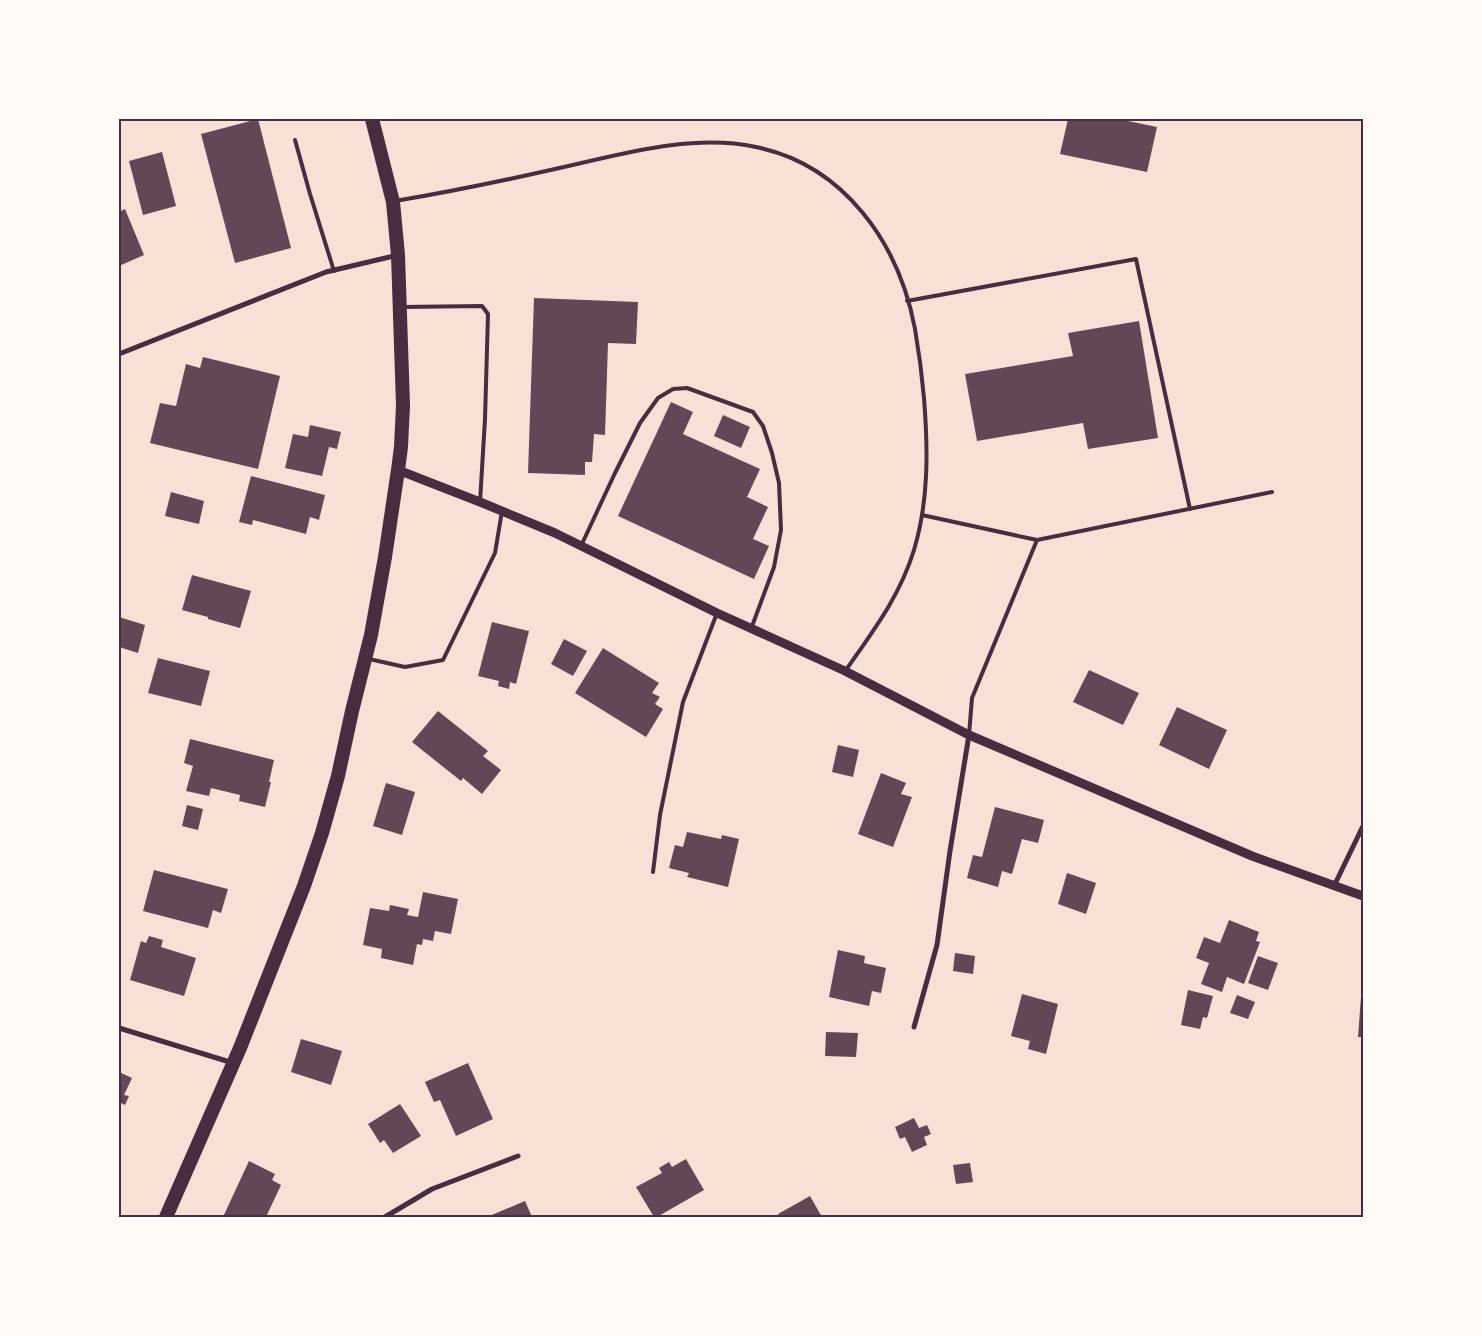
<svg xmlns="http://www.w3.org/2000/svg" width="1482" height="1336" font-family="'PT Sans',sans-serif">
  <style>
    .building { fill: #644757 }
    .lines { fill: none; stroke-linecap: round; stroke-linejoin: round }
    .service { stroke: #4a2c40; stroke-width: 4 }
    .minor { stroke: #4a2c40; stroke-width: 5 }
    .tertiary { stroke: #4a2c40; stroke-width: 9 }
    .trunk { stroke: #4a2c40; stroke-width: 14 }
    .neatline { fill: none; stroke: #4a2c40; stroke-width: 2 }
  </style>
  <rect width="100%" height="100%" fill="#f7e1d7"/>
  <g class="building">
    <polygon points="258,119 291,248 235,263 201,134"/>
    <polygon points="1068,119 1129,119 1128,121 1157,127 1147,172 1060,154"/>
    <polygon points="162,152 176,206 143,215 129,161"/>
    <polygon points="125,209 144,255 119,266 119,212"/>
    <polygon points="534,298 638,302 636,344 608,343 605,435 594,434 592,462 585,462 585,475 528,473"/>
    <polygon points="1139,321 1158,438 1088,449 1083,423 977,441 965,374 1073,356 1068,333"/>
    <polygon points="203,357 280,376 258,469 150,443 160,403 176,406 186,364 200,368"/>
    <polygon points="671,402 693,412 683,434 760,469 747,497 768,507 753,539 769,546 754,579 618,516"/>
    <polygon points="723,415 750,427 741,448 714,436"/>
    <polygon points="310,425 341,432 337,449 329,447 322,476 285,468 293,434 308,437"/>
    <polygon points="251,476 325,495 319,520 310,517 306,534 253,520 252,525 239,522"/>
    <polygon points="171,492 204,501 199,524 165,516"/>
    <polygon points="192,575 251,591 240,628 208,619 208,617 182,610"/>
    <polygon points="119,617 145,625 138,653 119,647"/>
    <polygon points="492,622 529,631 516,684 510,682 509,689 498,686 499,681 478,676"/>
    <polygon points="564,639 587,651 573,676 551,664"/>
    <polygon points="603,648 659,683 652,693 660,697 655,704 663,709 646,737 575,693"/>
    <polygon points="158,658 210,671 201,706 148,693"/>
    <polygon points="1089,670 1139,693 1123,725 1073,702"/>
    <polygon points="1177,707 1227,730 1209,769 1159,745"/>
    <polygon points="438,711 488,751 483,756 501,770 482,794 463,778 461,781 412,742"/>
    <polygon points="190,739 274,760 269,782 271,782 265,807 239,801 240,795 211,788 209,796 186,791 193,766 184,763"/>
    <polygon points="838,745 859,750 853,777 832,772"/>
    <polygon points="881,773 906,783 901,794 912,797 893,847 858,834"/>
    <polygon points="386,783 415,792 402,835 373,826"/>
    <polygon points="187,805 203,809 198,830 182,826"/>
    <polygon points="995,807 1044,820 1038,843 1022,839 1012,874 1002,871 998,887 967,878 973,855 982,857"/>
    <polygon points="687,832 721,839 722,835 739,839 728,887 687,877 689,873 669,868 675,845 683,847"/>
    <polygon points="154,870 228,889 221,913 213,910 208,928 143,911"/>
    <polygon points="1067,873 1096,883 1086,914 1058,904"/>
    <polygon points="423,892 458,899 451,934 435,931 433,941 423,939 422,945 417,944 413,965 381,958 382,949 363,945 370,908 389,911 390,905 409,909 407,915 418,917"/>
    <polygon points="1229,920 1259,932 1256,941 1260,942 1244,984 1227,977 1222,992 1201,984 1209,963 1196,958 1204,937 1220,943"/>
    <polygon points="149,936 163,940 161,947 196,958 184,996 130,980 141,941 146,943"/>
    <polygon points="838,950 865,956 864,963 886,968 881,993 872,991 869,1006 829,997"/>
    <polygon points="955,953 975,956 973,974 953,971"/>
    <polygon points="1258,956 1278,963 1268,990 1248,983"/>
    <polygon points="1188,990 1213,996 1207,1018 1203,1017 1200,1029 1181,1025"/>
    <polygon points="1022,994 1058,1004 1046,1054 1028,1049 1030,1041 1011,1036"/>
    <polygon points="1237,995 1255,1002 1248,1019 1230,1013"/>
    <polygon points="1361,997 1363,998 1363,1037 1358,1037"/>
    <polygon points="826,1032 858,1033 856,1057 825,1056"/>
    <polygon points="301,1039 342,1051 331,1085 291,1072"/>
    <polygon points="468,1063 493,1119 456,1136 440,1100 434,1102 425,1082"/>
    <polygon points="119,1072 132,1078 124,1095 129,1096 125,1105 121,1103 119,1109"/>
    <polygon points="400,1104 421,1136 393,1153 384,1140 380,1143 368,1124"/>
    <polygon points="914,1118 919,1128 927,1125 931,1134 924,1137 927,1145 912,1152 905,1137 900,1139 895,1127"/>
    <polygon points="686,1159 704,1190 657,1217 654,1217 636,1187 662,1173 659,1168 669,1162 672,1167"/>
    <polygon points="249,1161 275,1174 272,1180 281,1185 266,1217 223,1217"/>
    <polygon points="970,1163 973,1182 956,1184 953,1165"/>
    <polygon points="810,1196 822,1217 780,1217 778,1214"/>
    <polygon points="525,1201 532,1217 487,1217"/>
  </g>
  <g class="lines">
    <g class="service">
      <polyline points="295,140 310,194 334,271"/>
      <path d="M395 201C449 192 502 181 555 169 619 155 691 133 756 147 844 165 899 243 915 329 919 352 922 375 924 398 928 449 929 500 914 550 900 596 873 631 846 670"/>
      <polyline points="907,301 1136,259 1190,509"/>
      <polyline points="402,307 482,306 488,314 485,419 480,502"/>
      <polyline points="922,515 1037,540 972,698 969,735"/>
      <polyline points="1037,540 1272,492"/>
      <polyline points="581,546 615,473 640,423 658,398 673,389 687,388 753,412 763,426 772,453 779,483 781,530 774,567 751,629"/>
      <polyline points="369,659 405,667 443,660 495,553 502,511"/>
      <polyline points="653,872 660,815 683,702 717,613"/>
    </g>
    <g class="minor">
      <polyline points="119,354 326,272 398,255"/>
      <polyline points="1334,886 1363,826"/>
      <polyline points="914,1027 937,945 950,851 969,735"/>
      <polyline points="119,1028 233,1063"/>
      <polyline points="385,1217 432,1189 518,1156"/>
    </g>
    <polyline class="tertiary" points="398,470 480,502 555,533 717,613 845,671 969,735 1252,856 1363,896"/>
    <polyline class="trunk" points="166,1217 240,1048 304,886 322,833 338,776 352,711 371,635 385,557 398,470 401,447 403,405 398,255 393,202 372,119"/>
  </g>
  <rect width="1482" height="1336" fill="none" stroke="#fffaf5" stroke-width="240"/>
  <rect x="120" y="120" width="1242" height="1096" class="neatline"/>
</svg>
